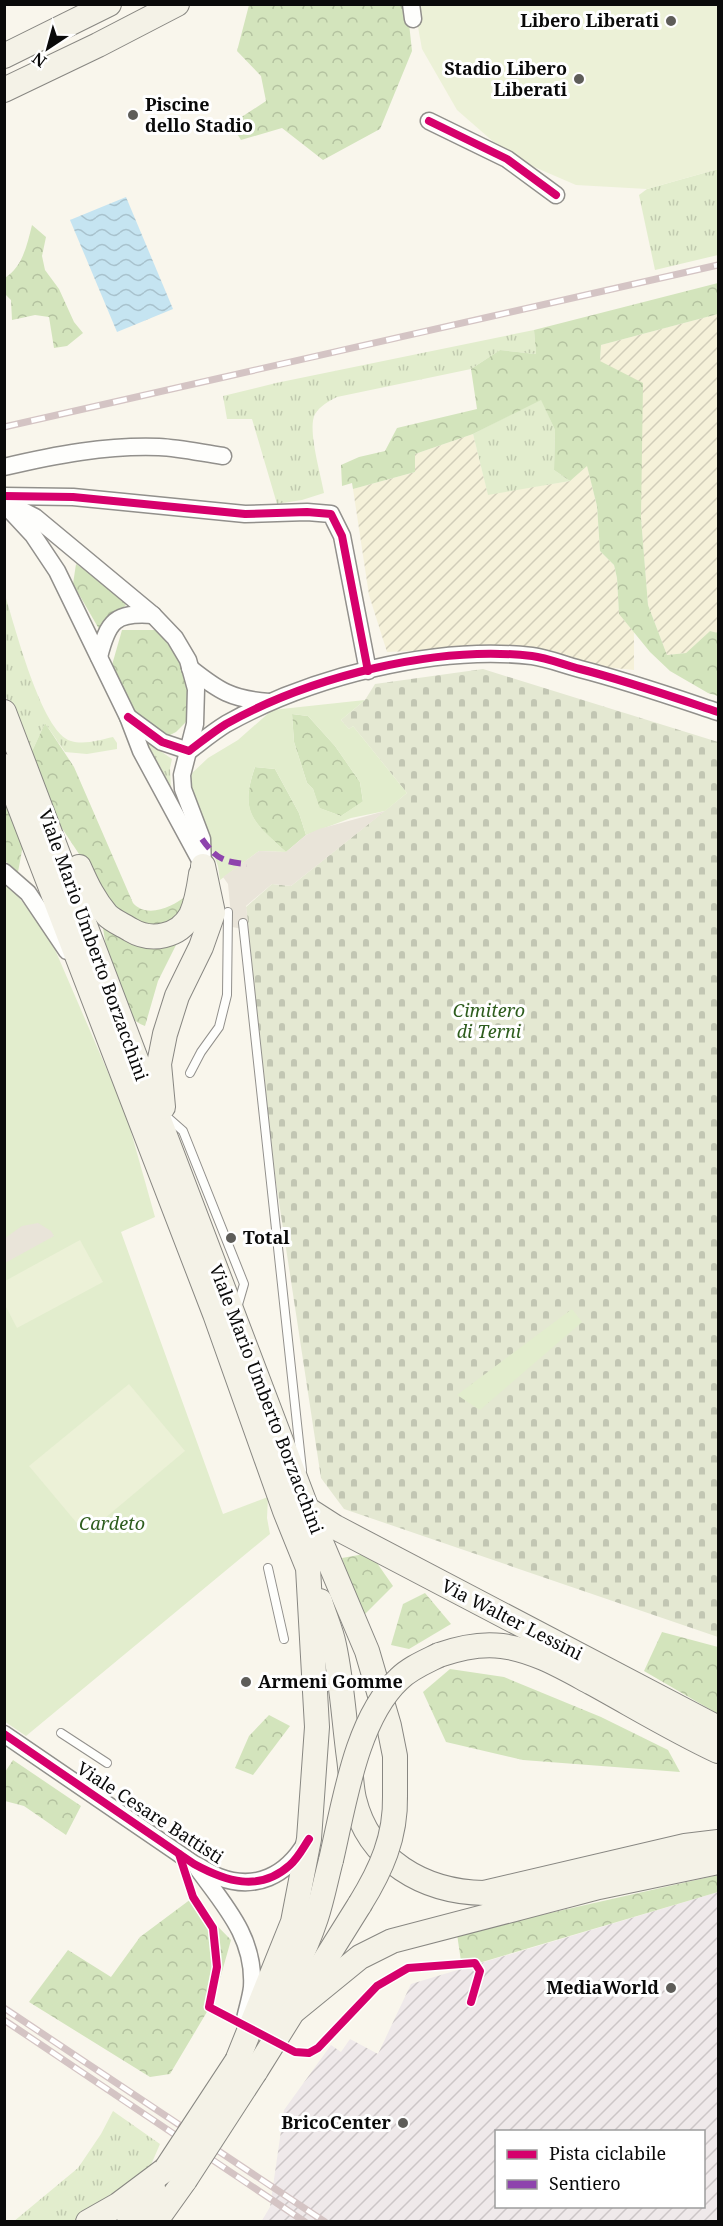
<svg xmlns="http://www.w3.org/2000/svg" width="723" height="2226" font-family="'Noto Serif',serif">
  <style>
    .industrial { fill: url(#industrial-furrows); fill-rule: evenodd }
    .farmland { fill: url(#farmland-furrows) }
    .grass { fill: url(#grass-tufts) }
    .forest { fill: url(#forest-crowns) }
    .cemetery { fill: url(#cemetery-stones) }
    .park { fill: #e2edcd; fill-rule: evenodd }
    .pitch { fill: #ecf1d7 }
    .plaza { fill: #e9e4d9 }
    .water { fill: url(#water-waves) }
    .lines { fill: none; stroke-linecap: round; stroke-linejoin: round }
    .service-casing { stroke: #92908c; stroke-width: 10 }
    .minor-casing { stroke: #92908c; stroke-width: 19 }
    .secondary-casing { stroke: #888782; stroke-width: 26 }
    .service { stroke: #fefefc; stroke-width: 8 }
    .minor { stroke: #fefefc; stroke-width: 16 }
    .secondary { stroke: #f4f2e7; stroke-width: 24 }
    .rail-casing { stroke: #d4c4c4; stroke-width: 7 }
    .rail { stroke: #fff; stroke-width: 4.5; stroke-dasharray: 14; stroke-linecap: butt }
    .secondary-bridge-casing { stroke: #888782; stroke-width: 26; stroke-linecap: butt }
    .secondary-bridge { stroke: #f4f2e7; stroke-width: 24 }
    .quiet { stroke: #8e44ad; stroke-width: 6; stroke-dasharray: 12 6; stroke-linecap: butt }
    .cycleway-casing { stroke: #fff; stroke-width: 11 }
    .cycleway { stroke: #d6006c; stroke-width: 8 }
    .poi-dot { fill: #5e5d59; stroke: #fff; stroke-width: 2 }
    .labels { text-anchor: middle; stroke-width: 6; stroke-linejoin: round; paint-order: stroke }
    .poi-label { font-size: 18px; font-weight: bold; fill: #0a0a0a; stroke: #fff; text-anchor: end }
    .street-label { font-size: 18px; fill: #0a0a0a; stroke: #fff }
    .park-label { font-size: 18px; font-style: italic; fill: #2e5d1e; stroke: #fff }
  </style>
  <defs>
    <pattern id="industrial-furrows" width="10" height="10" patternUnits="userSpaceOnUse" patternTransform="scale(1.5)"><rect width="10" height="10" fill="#efe9ea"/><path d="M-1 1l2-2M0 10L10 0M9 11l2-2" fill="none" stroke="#ccc6c7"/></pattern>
    <pattern id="farmland-furrows" width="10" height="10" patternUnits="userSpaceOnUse" patternTransform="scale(1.5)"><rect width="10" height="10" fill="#f5f1d9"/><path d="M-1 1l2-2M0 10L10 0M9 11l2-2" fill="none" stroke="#d1cdb9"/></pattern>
    <pattern id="grass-tufts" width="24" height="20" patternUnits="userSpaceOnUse" patternTransform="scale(1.5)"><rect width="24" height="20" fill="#e2edcd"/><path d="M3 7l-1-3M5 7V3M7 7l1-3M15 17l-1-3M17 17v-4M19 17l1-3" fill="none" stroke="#c1caaf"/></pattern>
    <pattern id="forest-crowns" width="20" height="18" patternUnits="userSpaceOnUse" patternTransform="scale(1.5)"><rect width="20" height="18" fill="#d3e4bc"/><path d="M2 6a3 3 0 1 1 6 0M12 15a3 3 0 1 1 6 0" fill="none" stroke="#b4c2a0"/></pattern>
    <pattern id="cemetery-stones" width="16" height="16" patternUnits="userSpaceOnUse" patternTransform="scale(1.5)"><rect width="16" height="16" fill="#e4e8d2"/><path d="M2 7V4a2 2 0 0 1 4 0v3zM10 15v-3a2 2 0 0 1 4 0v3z" fill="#c2c6b3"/></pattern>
    <pattern id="water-waves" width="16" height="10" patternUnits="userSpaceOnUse" patternTransform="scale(1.5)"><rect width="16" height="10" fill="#c5e4f1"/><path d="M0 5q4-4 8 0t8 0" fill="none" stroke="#a8c2cd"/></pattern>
  </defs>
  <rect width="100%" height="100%" fill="#f9f6ec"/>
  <path class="industrial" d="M718 1892V2221L261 2222 270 2207 284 2110 331 2045 341 2052 350 2039 378 2054 411 1984ZM496 2132H704V2206H496Z"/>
  <g class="farmland">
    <polygon points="718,314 718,633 710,631 686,653 667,655 648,605 641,518 600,362 601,345"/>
    <polygon points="473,434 488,494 570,481 587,465 597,506 600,551 614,565 617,578 619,614 634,632 634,670 437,650 387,652 369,595 353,489 415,472 415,454"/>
  </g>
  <g class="grass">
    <polygon points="718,169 718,255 655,270 639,195 647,189"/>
    <path d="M534 330 536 354 500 350 471 369 337 397C329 401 320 406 315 414 307 429 321 475 324 493L302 500 277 504 252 419H227L223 396 276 383Z"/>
    <polygon points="541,399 555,430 554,470 570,481 488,495 473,434"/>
    <path d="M4 592C14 622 41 733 71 741 84 745 100 740 113 737L117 743V749L87 754 65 752 45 723 29 758 5 694Z"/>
    <polygon points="146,741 172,759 170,768 171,790 168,793"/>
    <polygon points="113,2111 160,2144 147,2174 76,2221 13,2222 78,2168 101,2134"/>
  </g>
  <g class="forest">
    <polygon points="249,5 407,5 412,51 380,129 323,160 282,128 241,140 231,124 266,101 261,76 237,51"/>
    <path d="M32 225 46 237 42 256 45 270 59 289 74 322 83 333 67 346 54 348 49 317 35 315 12 320 11 300 5 294V278C23 266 27 245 32 225Z"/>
    <polygon points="718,283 718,314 601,345 600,361 643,383 641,518 648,605 667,655 686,653 710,631 718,633 718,696 708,693 670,671 650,652 619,614 617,578 614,565 600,551 597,506 587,466 570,481 554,470 555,430 541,400 473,434 415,454 415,472 353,489 352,483 342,486 341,465 359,457 385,451 397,428 477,409 471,369 500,350 536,354 534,330"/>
    <polygon points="76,564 111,587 126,605 99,629 73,584"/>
    <polygon points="122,630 158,630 188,673 191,717 176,732 164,738 136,727 112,665"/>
    <polygon points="292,714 308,716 335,746 360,782 363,802 341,816 319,808 313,789 307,783 294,742"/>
    <path d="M45 723 74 767 133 903C147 919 173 907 187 895L184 908 168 926H133L94 889 79 854 48 807 29 758Z"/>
    <path d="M255 767 275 769 299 813 306 835 286 852C253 822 239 813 255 767Z"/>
    <polygon points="5,794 23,845 18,872 5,861"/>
    <path d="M102 923 179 939 158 981 145 1026C112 1015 108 953 102 923Z"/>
    <polygon points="370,1553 393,1586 362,1617 342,1558"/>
    <polygon points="425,1593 451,1624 409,1649 391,1645 403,1604"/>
    <polygon points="662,1632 718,1647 718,1714 644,1671"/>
    <polygon points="450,1669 504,1677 601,1717 668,1750 680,1772 523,1760 446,1742 423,1692"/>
    <polygon points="269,1715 290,1726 253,1775 235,1768 249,1736"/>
    <polygon points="13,1760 81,1806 66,1835 24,1806 5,1801 5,1772"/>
    <polygon points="718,1875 718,1892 462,1968 457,1934"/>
    <polygon points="191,1899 231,1940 214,2000 170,2074 150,2077 29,2002 68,1950 111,1977 140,1937"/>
  </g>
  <polygon class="cemetery" points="483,669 718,742 718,1637 344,1509 321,1478 270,1143 246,907 272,884 291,886 407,793 353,726 349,729 341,720 365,700 375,684"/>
  <g class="park">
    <path d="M365 700 341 720 349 729 353 726 407 793 385 811 351 818 306 835 299 813 275 769 255 767C239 813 254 822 286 852L259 851 220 880 218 866 191 795V774L208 758 238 740 272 710ZM292 714 308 716 335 746 360 782 363 801 341 816 320 808 313 789 307 783 294 742Z"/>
    <polygon points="4,883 17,895 50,938 126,1114 155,1217 121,1232 223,1514 268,1497 267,1518 270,1534 26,1736 4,1721"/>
    <polygon points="572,1309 582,1322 480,1410 457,1395"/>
  </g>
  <g class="pitch">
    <polygon points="414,5 718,5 718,169 647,189 576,185 511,157 457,110 422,49"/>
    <polygon points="80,1240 103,1282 17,1328 5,1305 5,1281"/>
    <polygon points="129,1384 185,1451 86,1534 29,1466"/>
  </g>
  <g class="plaza">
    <polygon points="385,811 291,886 272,884 246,906 249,930 232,927 228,884 223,877 259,851 286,852 306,835 319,829"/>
    <polygon points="38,1223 51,1231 54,1236 5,1263 5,1238 22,1226"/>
  </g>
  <polygon class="water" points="126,197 173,309 117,332 70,220"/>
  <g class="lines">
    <g class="service-casing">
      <g id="service">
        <polyline points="243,923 302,1470"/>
        <polyline points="190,1073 201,1052 219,1027 227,995 228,912"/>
        <polyline points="166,1116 183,1131 244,1284 237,1308"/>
        <polyline points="268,1568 284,1639"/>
        <polyline points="61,1733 107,1763"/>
      </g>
    </g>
    <g class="minor-casing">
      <g id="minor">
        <polyline points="411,4 413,19"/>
        <polyline points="429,121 507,159 556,195"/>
        <path d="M4 467C55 455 107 445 159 447 180 448 202 453 223 456"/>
        <polyline points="4,496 73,497 245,514 307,512 331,514 342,536 368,671"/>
        <polyline points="4,501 35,517 153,615 175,638 188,660 196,689 195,724 182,775 183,789 202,839 203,866"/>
        <polyline points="7,507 33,535 57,571 128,717 141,751 201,862"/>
        <path d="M99 657C108 621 115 612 153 615"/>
        <path d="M190 668C219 691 231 699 269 702"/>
        <path d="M128 717 162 742 189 751C201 742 213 732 226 724 310 677 435 645 532 656 548 658 564 665 580 669 627 681 673 697 718 712"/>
        <polyline points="4,872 28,893 67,951"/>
        <path d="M4 1734 194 1864C202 1868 211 1874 219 1877 256 1891 286 1875 305 1844"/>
        <path d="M198 1869C225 1906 255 1938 252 1987 251 1997 247 2009 245 2019"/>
      </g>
    </g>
    <g class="secondary-casing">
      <g id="secondary">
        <polyline points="4,56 109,4"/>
        <polyline points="4,90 98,45 177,4"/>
        <polyline points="4,712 307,1509 367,1651 389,1726 395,1756 395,1796"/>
        <polyline points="4,766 215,1314 285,1511 308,1568 317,1727 309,1839 293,1922 237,2061"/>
        <path d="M79 867C87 885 94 900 107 915 113 921 123 925 131 930 151 942 179 937 191 915 197 902 199 888 201 874"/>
        <polyline points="163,1107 159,1064 165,1034 177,996 201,947 213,913 203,866"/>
        <polyline points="307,1509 335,1527 718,1728"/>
        <path d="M320 1601C324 1615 331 1630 334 1645 342 1682 344 1721 349 1758 351 1772 351 1786 354 1799 369 1861 424 1892 484 1893L685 1846 718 1842"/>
        <path d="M439 1655C459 1648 480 1643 502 1646 534 1650 564 1668 592 1683 634 1706 675 1731 718 1751"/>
        <polyline points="295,2010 360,1957 392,1941 599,1887 718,1862"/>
        <path d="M261 2025C284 1992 303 1957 316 1918 322 1900 326 1879 331 1860"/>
        <polyline points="255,2072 360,1904"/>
        <polyline points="88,2222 118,2205 166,2169"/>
        <polyline points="129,2222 153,2188"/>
        <polyline points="155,2222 185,2180"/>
      </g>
    </g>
    <use href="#service" class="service"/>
    <use href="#minor" class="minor"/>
    <use href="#secondary" class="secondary"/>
    <g class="rail-casing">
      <g id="rail">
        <polyline points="4,427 718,265"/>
        <polyline points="4,2008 325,2222"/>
        <polyline points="4,2020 305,2222"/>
      </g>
    </g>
    <use href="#rail" class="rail"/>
    <g class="secondary-bridge-casing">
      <g id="secondary-bridge">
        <path d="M331 1860C344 1805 356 1719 399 1679 410 1668 425 1662 439 1655"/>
        <path d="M360 1904C381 1870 396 1837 395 1796"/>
        <polyline points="166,2169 237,2061"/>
        <polyline points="185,2180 255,2072"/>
      </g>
    </g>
    <use href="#secondary-bridge" class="secondary-bridge"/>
    <path class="quiet" d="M202 839C216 859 224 862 247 864"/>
    <g class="cycleway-casing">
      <g id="cycleway">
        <polyline points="429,121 507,159 556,195"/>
        <polyline points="4,496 73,497 245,514 307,512 331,514 342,536 368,671"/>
        <path d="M128 717 162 742 189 751C201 742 213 732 226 724 310 677 435 645 532 656 548 658 564 665 580 669 627 681 673 697 718 712"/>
        <path d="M4 1734 194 1864C225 1881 259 1893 290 1865 298 1858 303 1848 309 1839"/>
        <polyline points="179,1854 193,1897 213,1928 217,1967 209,2007 295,2052 309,2053 318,2048 377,1986 408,1968 475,1963 480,1971 471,2002"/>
      </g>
    </g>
    <use href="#cycleway" class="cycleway"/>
  </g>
  <g class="poi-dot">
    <circle cx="671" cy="21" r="6"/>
    <circle cx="579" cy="79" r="6"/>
    <circle cx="133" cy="115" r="6"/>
    <circle cx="231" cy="1238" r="6"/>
    <circle cx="246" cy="1682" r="6"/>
    <circle cx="671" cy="1988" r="6"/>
    <circle cx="403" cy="2123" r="6"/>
  </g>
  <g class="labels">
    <g class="poi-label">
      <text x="659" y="27">Libero Liberati</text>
      <text x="567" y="75">Stadio Libero<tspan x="567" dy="21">Liberati</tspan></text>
      <text x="145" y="111" text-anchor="start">Piscine<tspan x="145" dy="21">dello Stadio</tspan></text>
      <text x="243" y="1244" text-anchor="start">Total</text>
      <text x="258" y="1688" text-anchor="start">Armeni Gomme</text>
      <text x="659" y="1994">MediaWorld</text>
      <text x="391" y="2129">BricoCenter</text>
    </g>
    <g class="street-label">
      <text transform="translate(93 945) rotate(70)" y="6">Viale Mario Umberto Borzacchini</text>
      <text transform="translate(266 1399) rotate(69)" y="6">Viale Mario Umberto Borzacchini</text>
      <text transform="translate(512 1620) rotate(27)" y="6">Via Walter Lessini</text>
      <text transform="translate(150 1813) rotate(33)" y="6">Viale Cesare Battisti</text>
    </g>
    <g class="park-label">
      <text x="489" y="1017">Cimitero<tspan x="489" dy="21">di Terni</tspan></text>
      <text x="112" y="1530">Cardeto</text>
    </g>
  </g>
  <rect width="723" height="2226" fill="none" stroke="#0a0a0a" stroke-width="12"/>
  <rect x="495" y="2130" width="210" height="78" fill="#ffffff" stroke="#9d9d9d" stroke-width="1.5"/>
  <rect x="507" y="2150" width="30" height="9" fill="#d6006c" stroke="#9d9d9d" stroke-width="1.5"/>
  <text x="549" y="2160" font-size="18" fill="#0a0a0a">Pista ciclabile</text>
  <rect x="507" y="2180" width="30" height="9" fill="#8e44ad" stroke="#9d9d9d" stroke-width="1.5"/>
  <text x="549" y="2190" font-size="18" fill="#0a0a0a">Sentiero</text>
  <g transform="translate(48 48) rotate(216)" stroke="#ffffff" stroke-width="4.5" paint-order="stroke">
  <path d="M0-4.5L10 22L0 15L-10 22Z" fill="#0a0a0a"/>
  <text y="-9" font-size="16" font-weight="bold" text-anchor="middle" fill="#0a0a0a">N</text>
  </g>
</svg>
